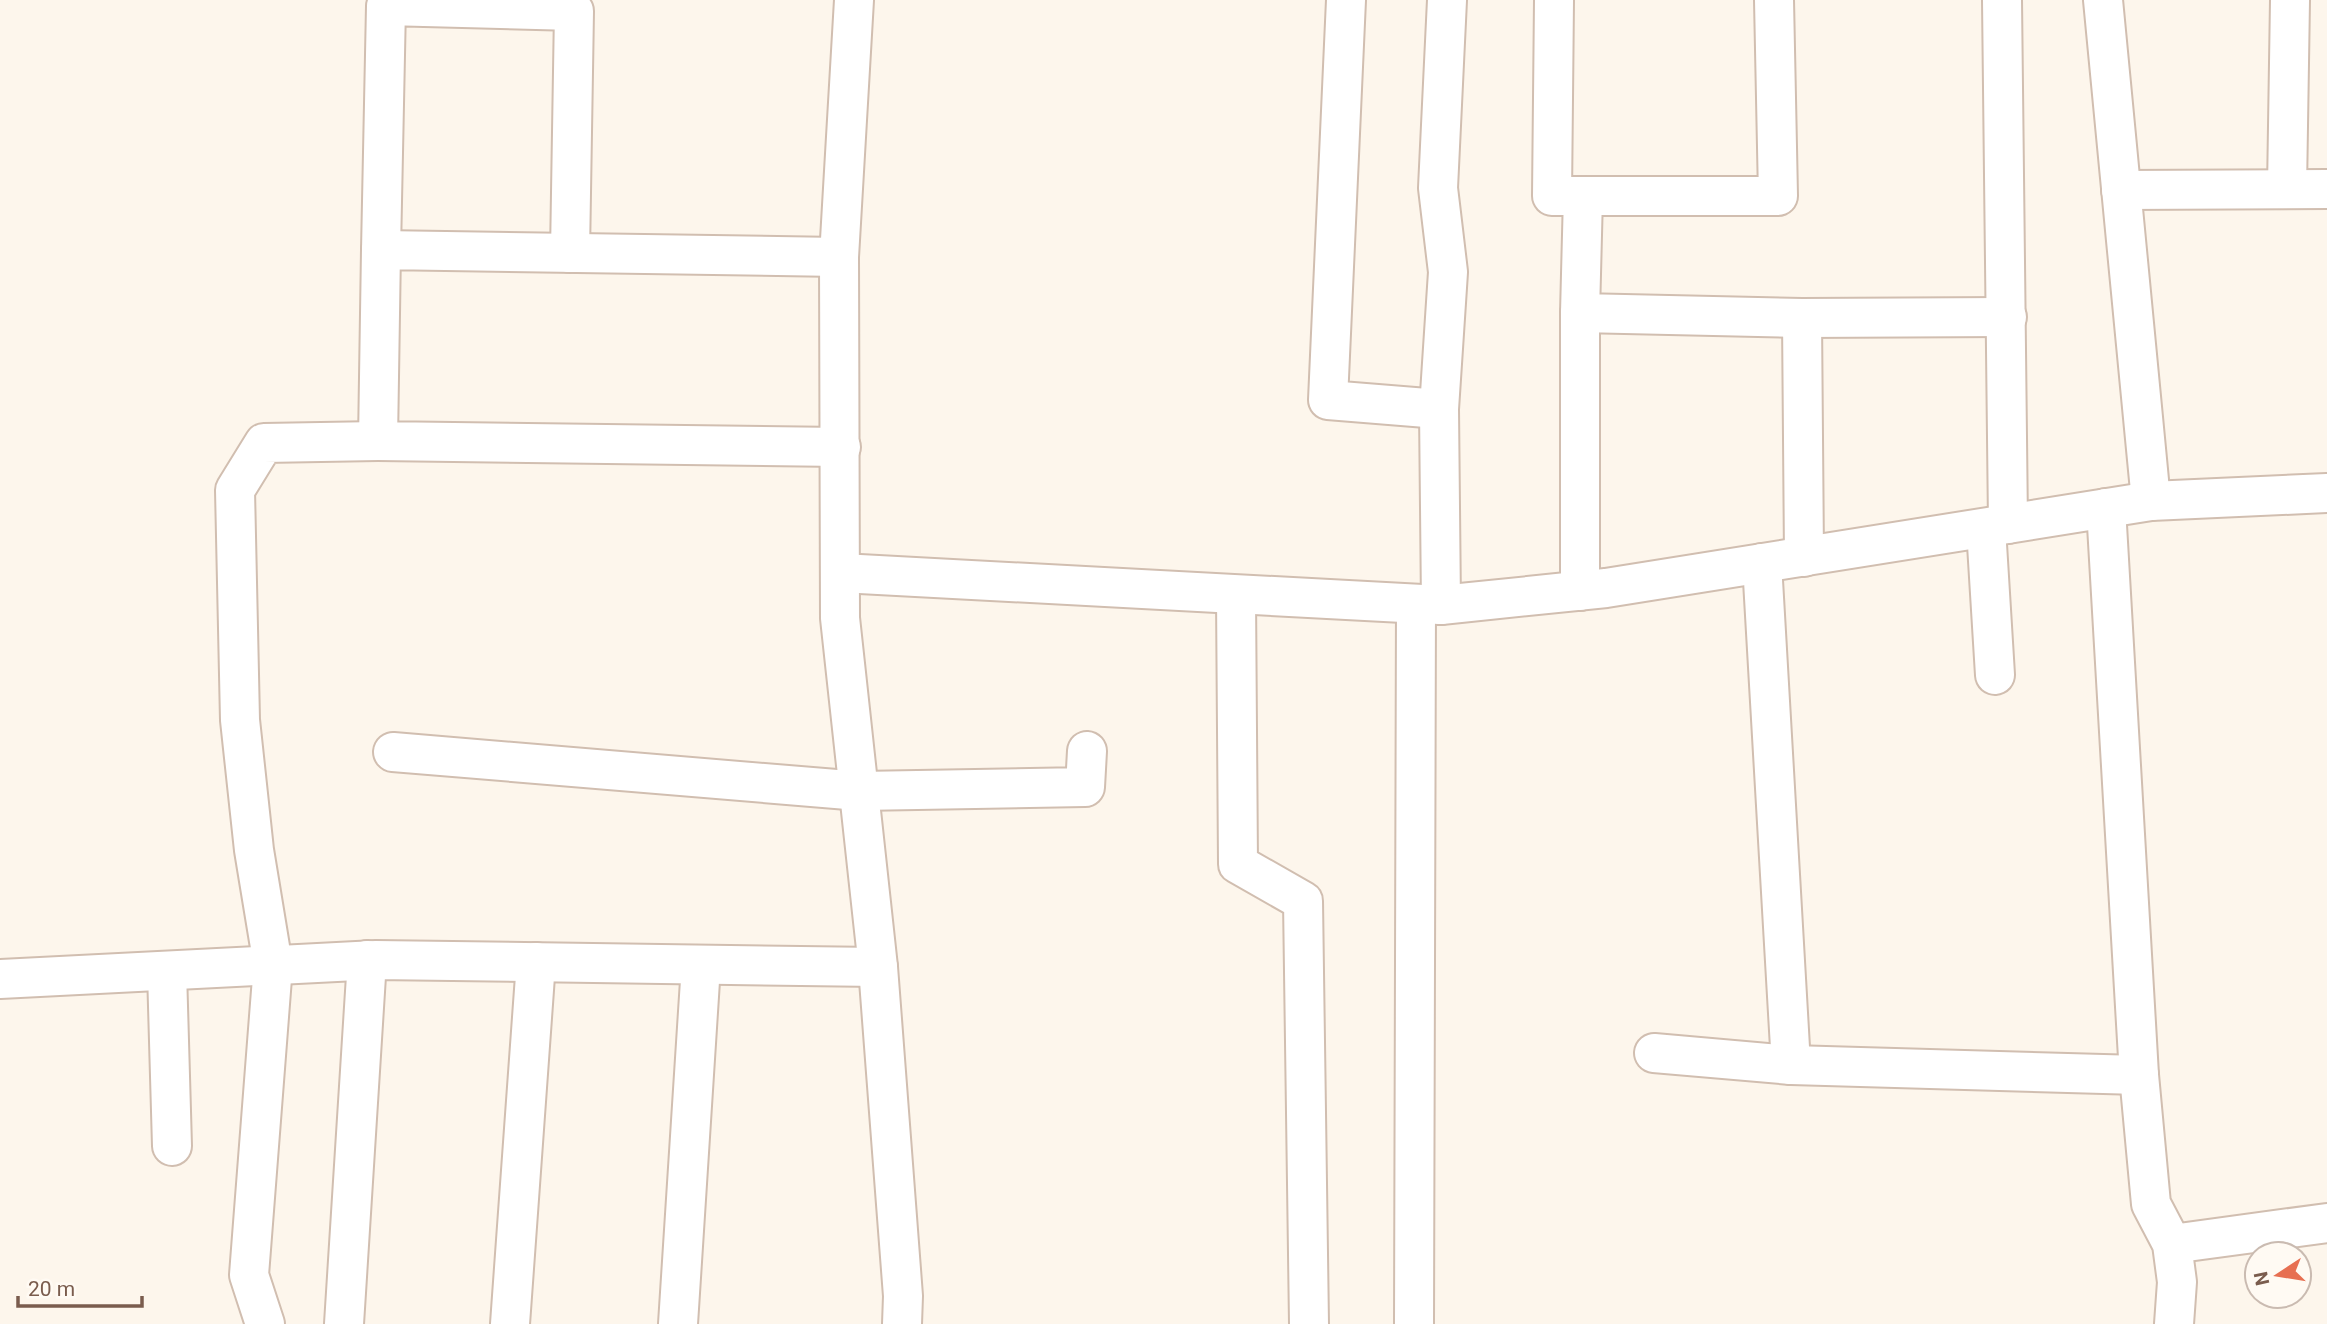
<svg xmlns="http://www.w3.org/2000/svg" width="2327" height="1324" font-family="Roboto,sans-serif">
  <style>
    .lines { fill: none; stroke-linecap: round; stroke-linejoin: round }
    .minor-casing { stroke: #d1beb0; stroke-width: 42 }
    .minor { stroke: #fff; stroke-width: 38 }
  </style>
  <rect width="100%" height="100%" fill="#fdf6ec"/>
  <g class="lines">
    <g class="minor-casing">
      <g id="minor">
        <polyline points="854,0 839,257 840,618 878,967 903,1296 902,1324"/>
        <polyline points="1346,0 1328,400 1439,409"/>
        <polyline points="1554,0 1552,196 1778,196 1774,0"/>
        <polyline points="2002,0 2008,524"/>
        <polyline points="2103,0 2151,501"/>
        <polyline points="2287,189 2290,0"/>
        <polyline points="2121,190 2327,189"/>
        <polyline points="1583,196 1580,313 1802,318 2007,317"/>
        <polyline points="381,250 386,6 574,11 570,253"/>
        <polyline points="839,257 381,250 378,441 841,447"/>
        <polyline points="1802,318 1804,557"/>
        <polyline points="2106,508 2139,1075 2151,1204 2172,1244 2177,1282 2174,1324"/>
        <polyline points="1986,528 1995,675"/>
        <polyline points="1762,563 1791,1065"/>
        <polyline points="841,573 1441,605 1606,588 2151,501 2327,493"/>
        <polyline points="1580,591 1580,313"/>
        <polyline points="1236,596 1238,864 1303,901 1309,1324"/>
        <polyline points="1441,605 1439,409 1448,272 1438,188 1447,0"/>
        <polyline points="393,752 860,791 1085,787 1087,751"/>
        <polyline points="167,971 172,1146"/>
        <polyline points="0,979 376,960 878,967"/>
        <polyline points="1654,1053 1791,1065 2139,1075"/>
        <polyline points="2172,1244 2327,1223"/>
        <polyline points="265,1324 249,1275 273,965 254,850 240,720 235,490 264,443 378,441"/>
        <polyline points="344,1324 367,960"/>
        <polyline points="510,1324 536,962"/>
        <polyline points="678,1324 701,965"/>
        <polyline points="1414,1324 1416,604"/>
      </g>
    </g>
    <use href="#minor" class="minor"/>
  </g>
  <g transform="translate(2278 1275) rotate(258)"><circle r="33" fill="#fffaf3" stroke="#cabbb1" stroke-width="2"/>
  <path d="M0-5L12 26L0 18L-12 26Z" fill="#e76f51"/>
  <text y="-10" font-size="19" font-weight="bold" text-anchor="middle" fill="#7a5c4d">N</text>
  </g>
  <path d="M18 1296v10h124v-10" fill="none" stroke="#7a5c4d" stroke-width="3.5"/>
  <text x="28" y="1296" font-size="21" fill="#7a5c4d" stroke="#fffaf3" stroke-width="5" paint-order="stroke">20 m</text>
</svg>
